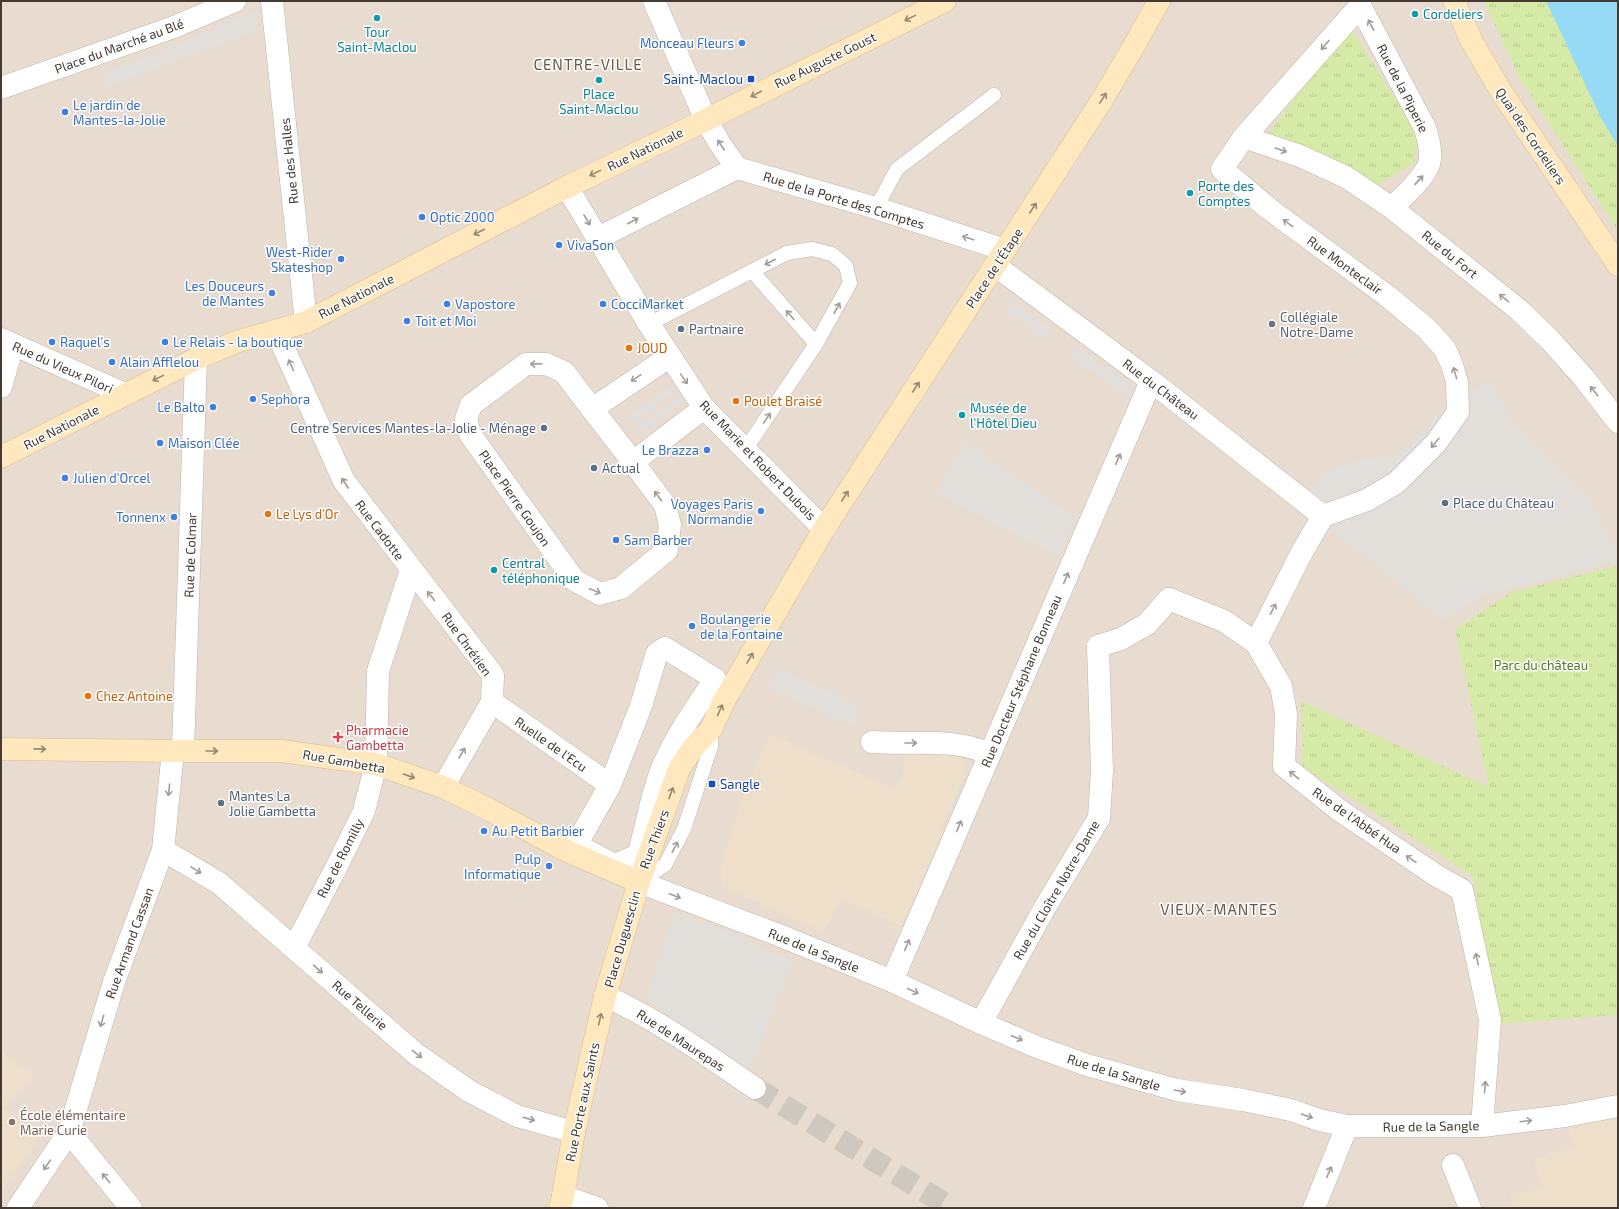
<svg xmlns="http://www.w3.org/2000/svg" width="1619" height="1209" font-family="'Exo 2',sans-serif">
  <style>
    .residential { fill: #e7dccf }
    .education { fill: #eddfc9 }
    .grass { fill: url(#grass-tufts) }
    .parking { fill: #e2deda }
    .water { fill: #97daf5 }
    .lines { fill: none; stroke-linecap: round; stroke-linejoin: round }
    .street-tunnel { stroke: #cfc8be; stroke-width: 22; stroke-dasharray: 22 11; stroke-linecap: butt }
    .lane-casing { stroke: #c1b4a6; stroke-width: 15 }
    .street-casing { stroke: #c1b4a6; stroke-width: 23 }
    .secondary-casing { stroke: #d9bd8f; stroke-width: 23 }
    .lane { stroke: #fff; stroke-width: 14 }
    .street { stroke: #fff; stroke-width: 22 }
    .secondary { stroke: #ffe8be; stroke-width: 22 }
    .oneway { stroke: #988871 }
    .oneway2 { stroke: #a29c98 }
    .culture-dot { fill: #0f9aa8; stroke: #fff; stroke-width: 1.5 }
    .shop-dot { fill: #3f7fe0; stroke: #fff; stroke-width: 1.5 }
    .transit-dot { fill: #1a4fb4; stroke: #fff; stroke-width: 1.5 }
    .worship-dot { fill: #6b7280; stroke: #fff; stroke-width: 1.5 }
    .service-dot { fill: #5c6f8a; stroke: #fff; stroke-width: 1.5 }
    .food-dot { fill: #e8710a; stroke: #fff; stroke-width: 1.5 }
    .health-dot { fill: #e0444e; stroke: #fff; stroke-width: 1.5 }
    .education-dot { fill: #8d6e63; stroke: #fff; stroke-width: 1.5 }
    .labels { text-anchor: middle; stroke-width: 3; stroke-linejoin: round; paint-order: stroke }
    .culture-label { font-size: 13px; fill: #0d838f; stroke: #fff; text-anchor: start }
    .shop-label { font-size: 13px; fill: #366cbe; stroke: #fff; text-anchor: start }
    .street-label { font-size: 13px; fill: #443a32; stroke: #fff }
    .transit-label { font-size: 13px; fill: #164399; stroke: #fff; text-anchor: end }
    .worship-label { font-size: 13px; fill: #5b616d; stroke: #fff; text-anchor: start }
    .service-label { font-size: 13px; fill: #4e5e75; stroke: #fff; text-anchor: start }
    .food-label { font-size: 13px; fill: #c56008; stroke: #fff; text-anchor: start }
    .park-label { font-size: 13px; fill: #4d7922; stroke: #fff }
    .health-label { font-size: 13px; fill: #be3a42; stroke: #fff; text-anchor: start }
    .education-label { font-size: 13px; fill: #785e54; stroke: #fff; text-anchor: start }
    .quarter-label { font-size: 15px; letter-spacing: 1px; fill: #675748; stroke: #fff }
  </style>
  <defs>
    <pattern id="grass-tufts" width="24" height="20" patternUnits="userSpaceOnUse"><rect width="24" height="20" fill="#d4eaa6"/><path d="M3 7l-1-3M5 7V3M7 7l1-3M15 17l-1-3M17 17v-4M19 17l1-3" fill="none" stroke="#b7c98f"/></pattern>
  </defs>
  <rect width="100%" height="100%" fill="#f2ebe1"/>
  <polygon class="residential" points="1,1 1546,1 1618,149 1618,1208 1,1208"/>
  <g class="education">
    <polygon points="770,734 895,789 903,772 905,750 960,754 964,760 966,765 965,774 940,830 943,831 901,926 840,899 824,933 721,886 721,865 743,796"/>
    <polygon points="1,1050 34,1075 3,1108 41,1137 12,1176 1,1192"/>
    <polygon points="1618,1119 1618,1208 1514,1208 1510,1195 1540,1188 1534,1158 1550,1156 1550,1152 1573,1149 1568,1128"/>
  </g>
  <g class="grass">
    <polygon points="1484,1 1563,1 1618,110 1618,231 1521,80"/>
    <polygon points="1349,25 1419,137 1414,164 1376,185 1269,133"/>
    <polygon points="1617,566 1618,1015 1497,1024 1473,876 1303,767 1301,701 1489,787 1455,629 1512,592"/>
  </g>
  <g class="parking">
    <polygon points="258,10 255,32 105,87 108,72 164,50"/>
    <polygon points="1013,302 1053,330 1046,340 1006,313"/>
    <polygon points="1076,346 1134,387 1129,399 1069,356"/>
    <polygon points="1489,379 1515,425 1588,497 1618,556 1618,560 1482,596 1443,621 1361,552 1294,509 1326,473 1354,461 1395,455 1423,431 1440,411"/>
    <polygon points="672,385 676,391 631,424 626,418"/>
    <polygon points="680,396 684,402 639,435 635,430"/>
    <polygon points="964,440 1075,518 1058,556 937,494"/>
    <polygon points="775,667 856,703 858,727 767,688"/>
    <polygon points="675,911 793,960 749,1071 646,999"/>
  </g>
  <polygon class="water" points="1546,1 1618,1 1618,146 1601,118"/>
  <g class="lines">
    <polyline class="street-tunnel" points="755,1088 952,1208"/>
    <g class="lane-casing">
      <g id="lane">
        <polyline points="876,208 897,169 994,95"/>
        <polyline points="752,271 816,344"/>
        <polyline points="649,324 787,253 812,249 832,254 846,266 850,283 816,344 745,450"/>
        <polyline points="639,882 665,865 684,829 711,746 711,729"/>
      </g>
    </g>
    <g class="street-casing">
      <g id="street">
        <polyline points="272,1 306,322"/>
        <polyline points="654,1 706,120 720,144 737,168 876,208 1005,250"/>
        <path d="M1360 6 1425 128C1428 138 1431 148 1430 159 1429 175 1403 196 1392 208"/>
        <polyline points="1,88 174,27 235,1"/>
        <polyline points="1244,137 1300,156 1346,177 1392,208 1519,310 1551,341 1584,378 1618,422"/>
        <polyline points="567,187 649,324 704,408 824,529"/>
        <polyline points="598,238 737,168"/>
        <polyline points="996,266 1151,381 1323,516"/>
        <polyline points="276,331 344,481 493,675 492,702 443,787"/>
        <polyline points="1,339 125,394"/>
        <polyline points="669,357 592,409 564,372 546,364 526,364 471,405 466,419 470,434 574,580 600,594 621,588 667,550 670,525 665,505 633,462 704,408"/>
        <polyline points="1,387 13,345"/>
        <polyline points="592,409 633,462"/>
        <polyline points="1323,516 1367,500 1396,483 1436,443 1458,412 1457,382 1452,365 1445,349 1426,328 1386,295 1268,208 1222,169 1244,137 1360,6 1360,1"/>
        <polyline points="1256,643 1302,552 1323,516"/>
        <path d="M665 648 715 679C697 707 676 735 663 766 651 794 647 826 638 855L615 865 576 845 610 785 641 706 657 653Z"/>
        <polyline points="492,702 610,785"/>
        <path d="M872 742C912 745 953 737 990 754"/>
        <polyline points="183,750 196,359"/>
        <polyline points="163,850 219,883 416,1054 469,1091 517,1116 574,1132"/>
        <polyline points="639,882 776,934 892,981 981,1023 1037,1047 1087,1065 1177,1090 1243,1100 1291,1110 1319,1120 1347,1126 1482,1126 1565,1116 1618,1106"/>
        <polyline points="294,948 337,866 364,811 376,764 378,671 411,570"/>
        <polyline points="892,981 1151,381"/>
        <path d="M605 996C659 1020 706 1055 755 1088"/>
        <polyline points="981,1023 1044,909 1099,818 1102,771 1098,646 1121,639 1147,624 1169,599 1224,621 1256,643 1281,686 1286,714 1284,766 1339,810 1437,876 1462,890 1490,1020 1482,1126"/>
        <polyline points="69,1132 131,1208"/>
        <polyline points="1453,1165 1470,1208"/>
        <polyline points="563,1196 597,1208"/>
        <polyline points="18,1208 69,1132 114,982 163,850 173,751"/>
        <polyline points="1314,1208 1347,1126"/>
      </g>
    </g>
    <g class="secondary-casing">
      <g id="secondary">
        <polyline points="1454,1 1472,42 1502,93 1618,265"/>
        <polyline points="1,457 196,359 236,342 306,322 567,187 706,120 945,1"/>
        <polyline points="1,749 173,751 281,751 376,764 443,787 488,809 567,851 639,882"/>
        <polyline points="560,1208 563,1196 574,1132 605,996 639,882 679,769 693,748 711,729 724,701 824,529 1102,100 1135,44 1159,1"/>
      </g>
    </g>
    <use href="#lane" class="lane"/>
    <use href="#street" class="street"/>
    <use href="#secondary" class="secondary"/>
  </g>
  <defs><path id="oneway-shaft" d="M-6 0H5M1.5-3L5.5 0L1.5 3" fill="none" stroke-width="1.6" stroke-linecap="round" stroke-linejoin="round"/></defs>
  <g class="oneway">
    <use href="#oneway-shaft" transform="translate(910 18) rotate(154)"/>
    <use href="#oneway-shaft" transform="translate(756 94) rotate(152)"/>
    <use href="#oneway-shaft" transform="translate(1103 98) rotate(-58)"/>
    <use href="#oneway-shaft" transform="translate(595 173) rotate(154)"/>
    <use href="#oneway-shaft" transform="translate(1033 208) rotate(-57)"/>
    <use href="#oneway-shaft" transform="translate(479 232) rotate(153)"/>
    <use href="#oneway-shaft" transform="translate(158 378) rotate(154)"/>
    <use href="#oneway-shaft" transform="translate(916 387) rotate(-57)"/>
    <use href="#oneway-shaft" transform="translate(845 496) rotate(-57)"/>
    <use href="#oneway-shaft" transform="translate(750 658) rotate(-60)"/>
    <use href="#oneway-shaft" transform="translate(720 710) rotate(-66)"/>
    <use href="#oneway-shaft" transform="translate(40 749) rotate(1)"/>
    <use href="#oneway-shaft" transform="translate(212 751)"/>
    <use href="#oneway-shaft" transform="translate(409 776) rotate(19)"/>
    <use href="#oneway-shaft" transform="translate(671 793) rotate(-70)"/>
    <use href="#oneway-shaft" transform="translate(600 1019) rotate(-77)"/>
  </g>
  <g class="oneway2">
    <use href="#oneway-shaft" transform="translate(1371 25) rotate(-118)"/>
    <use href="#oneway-shaft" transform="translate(1325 45) rotate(131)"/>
    <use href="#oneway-shaft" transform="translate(721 145) rotate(-123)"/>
    <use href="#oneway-shaft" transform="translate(1281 150) rotate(19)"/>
    <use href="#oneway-shaft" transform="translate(1419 180) rotate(-47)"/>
    <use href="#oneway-shaft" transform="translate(587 220) rotate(59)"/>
    <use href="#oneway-shaft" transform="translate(633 221) rotate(-27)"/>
    <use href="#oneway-shaft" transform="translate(1288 223) rotate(-144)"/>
    <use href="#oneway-shaft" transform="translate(968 238) rotate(-162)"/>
    <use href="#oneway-shaft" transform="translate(770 262) rotate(153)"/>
    <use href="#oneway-shaft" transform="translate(1504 298) rotate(-141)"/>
    <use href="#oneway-shaft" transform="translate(837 308) rotate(-61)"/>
    <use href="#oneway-shaft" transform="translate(790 315) rotate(-131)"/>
    <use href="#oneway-shaft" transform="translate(536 364) rotate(178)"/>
    <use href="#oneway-shaft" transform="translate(291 365) rotate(-114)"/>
    <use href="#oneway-shaft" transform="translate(1455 373) rotate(-106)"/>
    <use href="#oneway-shaft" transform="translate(636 378) rotate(146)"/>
    <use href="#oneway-shaft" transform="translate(684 379) rotate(55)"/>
    <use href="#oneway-shaft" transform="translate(1594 391) rotate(-128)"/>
    <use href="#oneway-shaft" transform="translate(767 418) rotate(-56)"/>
    <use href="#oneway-shaft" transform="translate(1435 443) rotate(131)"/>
    <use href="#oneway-shaft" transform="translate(1118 459) rotate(-67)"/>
    <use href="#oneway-shaft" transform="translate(345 483) rotate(-123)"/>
    <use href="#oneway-shaft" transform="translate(658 496) rotate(-127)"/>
    <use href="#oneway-shaft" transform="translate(1066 578) rotate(-67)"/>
    <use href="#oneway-shaft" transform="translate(595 591) rotate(22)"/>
    <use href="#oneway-shaft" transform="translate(431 596) rotate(-128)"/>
    <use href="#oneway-shaft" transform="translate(1273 609) rotate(-63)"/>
    <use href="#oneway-shaft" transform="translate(911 743)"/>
    <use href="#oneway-shaft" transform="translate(462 753) rotate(-60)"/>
    <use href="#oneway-shaft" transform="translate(1294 775) rotate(-141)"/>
    <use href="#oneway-shaft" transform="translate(169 790) rotate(96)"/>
    <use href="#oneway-shaft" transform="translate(959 826) rotate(-67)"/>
    <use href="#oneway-shaft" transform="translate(675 847) rotate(-62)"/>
    <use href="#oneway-shaft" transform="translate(1411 859) rotate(-146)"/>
    <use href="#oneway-shaft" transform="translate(196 870) rotate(31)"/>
    <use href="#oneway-shaft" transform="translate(675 896) rotate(21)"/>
    <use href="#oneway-shaft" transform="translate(907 945) rotate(-67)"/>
    <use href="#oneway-shaft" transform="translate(1477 959) rotate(-102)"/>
    <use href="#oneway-shaft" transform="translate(318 969) rotate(41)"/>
    <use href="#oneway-shaft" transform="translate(913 991) rotate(25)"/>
    <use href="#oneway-shaft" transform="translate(102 1021) rotate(106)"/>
    <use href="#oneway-shaft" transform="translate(1017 1038) rotate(23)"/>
    <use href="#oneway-shaft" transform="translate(417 1054) rotate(38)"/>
    <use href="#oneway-shaft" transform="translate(1485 1087) rotate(-86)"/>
    <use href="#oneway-shaft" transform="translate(1180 1091) rotate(10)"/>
    <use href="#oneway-shaft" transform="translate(1307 1116) rotate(19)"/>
    <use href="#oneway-shaft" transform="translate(529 1119) rotate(16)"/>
    <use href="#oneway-shaft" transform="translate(1526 1121) rotate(-7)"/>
    <use href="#oneway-shaft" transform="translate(47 1165) rotate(124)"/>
    <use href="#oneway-shaft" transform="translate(1329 1172) rotate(-67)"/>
    <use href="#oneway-shaft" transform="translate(106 1178) rotate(-129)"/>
  </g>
  <g class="culture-dot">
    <circle cx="1415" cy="14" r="4"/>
    <circle cx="377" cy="18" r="4"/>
    <circle cx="599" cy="80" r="4"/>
    <circle cx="1190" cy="193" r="4"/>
    <circle cx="962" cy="415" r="4"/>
    <circle cx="494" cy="570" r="4"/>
  </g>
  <g class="shop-dot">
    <circle cx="742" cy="43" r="4"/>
    <circle cx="65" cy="112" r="4"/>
    <circle cx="422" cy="217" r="4"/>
    <circle cx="559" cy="245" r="4"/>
    <circle cx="341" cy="259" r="4"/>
    <circle cx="272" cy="293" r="4"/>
    <circle cx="447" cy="304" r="4"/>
    <circle cx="603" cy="304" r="4"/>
    <circle cx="407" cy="321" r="4"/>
    <circle cx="52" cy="342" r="4"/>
    <circle cx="165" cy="342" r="4"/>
    <circle cx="112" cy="362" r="4"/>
    <circle cx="253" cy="399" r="4"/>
    <circle cx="213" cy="407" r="4"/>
    <circle cx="160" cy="443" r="4"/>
    <circle cx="707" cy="450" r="4"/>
    <circle cx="65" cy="478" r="4"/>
    <circle cx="761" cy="511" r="4"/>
    <circle cx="174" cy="517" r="4"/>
    <circle cx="616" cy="540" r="4"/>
    <circle cx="692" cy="626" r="4"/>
    <circle cx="484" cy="831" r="4"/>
    <circle cx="549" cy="866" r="4"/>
  </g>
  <g class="transit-dot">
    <rect x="747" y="75" width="8" height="8" rx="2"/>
    <rect x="708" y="780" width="8" height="8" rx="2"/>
  </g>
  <circle class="worship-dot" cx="1272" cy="324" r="4"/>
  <g class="service-dot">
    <circle cx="681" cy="329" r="4"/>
    <circle cx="544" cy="428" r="4"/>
    <circle cx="594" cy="468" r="4"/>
    <circle cx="1445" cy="503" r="4"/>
    <circle cx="221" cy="803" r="4"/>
  </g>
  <g class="food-dot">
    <circle cx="629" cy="348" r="4"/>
    <circle cx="736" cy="401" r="4"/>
    <circle cx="268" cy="514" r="4"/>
    <circle cx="88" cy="696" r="4"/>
  </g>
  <path class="health-dot" d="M336 731h4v4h4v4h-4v4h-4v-4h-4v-4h4z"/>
  <circle class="education-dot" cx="12" cy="1122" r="4"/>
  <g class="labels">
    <g class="culture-label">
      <text x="1423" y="19">Cordeliers</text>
      <text x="377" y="37" text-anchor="middle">Tour<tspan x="377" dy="15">Saint-Maclou</tspan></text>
      <text x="599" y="99" text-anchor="middle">Place<tspan x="599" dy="15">Saint-Maclou</tspan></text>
      <text x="1198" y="191">Porte des<tspan x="1198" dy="15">Comptes</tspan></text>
      <text x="970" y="413">Musée de<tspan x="970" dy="15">l'Hôtel Dieu</tspan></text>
      <text x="502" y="568">Central<tspan x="502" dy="15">téléphonique</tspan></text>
    </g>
    <g class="shop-label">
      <text x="734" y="48" text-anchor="end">Monceau Fleurs</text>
      <text x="73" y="110">Le jardin de<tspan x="73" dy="15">Mantes-la-Jolie</tspan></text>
      <text x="430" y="222">Optic 2000</text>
      <text x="567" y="250">VivaSon</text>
      <text x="333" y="257" text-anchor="end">West-Rider<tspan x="333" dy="15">Skateshop</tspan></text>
      <text x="264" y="291" text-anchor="end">Les Douceurs<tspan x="264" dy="15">de Mantes</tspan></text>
      <text x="455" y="309">Vapostore</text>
      <text x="611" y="309">CocciMarket</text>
      <text x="415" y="326">Toit et Moi</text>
      <text x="60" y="347">Raquel's</text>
      <text x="173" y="347">Le Relais - la boutique</text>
      <text x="120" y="367">Alain Afflelou</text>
      <text x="261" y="404">Sephora</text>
      <text x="205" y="412" text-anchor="end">Le Balto</text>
      <text x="168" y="448">Maison Clée</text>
      <text x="699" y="455" text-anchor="end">Le Brazza</text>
      <text x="73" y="483">Julien d'Orcel</text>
      <text x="753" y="509" text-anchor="end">Voyages Paris<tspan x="753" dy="15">Normandie</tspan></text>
      <text x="166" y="522" text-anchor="end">Tonnenx</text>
      <text x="624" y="545">Sam Barber</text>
      <text x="700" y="624">Boulangerie<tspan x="700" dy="15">de la Fontaine</tspan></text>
      <text x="492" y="836">Au Petit Barbier</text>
      <text x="541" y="864" text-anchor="end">Pulp<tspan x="541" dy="15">Informatique</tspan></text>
    </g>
    <g class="street-label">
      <text transform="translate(119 46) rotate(-20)" y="5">Place du Marché au Blé</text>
      <text transform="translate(825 60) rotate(-26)" y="5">Rue Auguste Goust</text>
      <text transform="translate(1403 88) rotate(63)" y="5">Rue de la Piperie</text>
      <text transform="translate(1531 136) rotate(56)" y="5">Quai des Cordeliers</text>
      <text transform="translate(645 149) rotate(-26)" y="5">Rue Nationale</text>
      <text transform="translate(289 161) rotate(-96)" y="5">Rue des Halles</text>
      <text transform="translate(844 200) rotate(17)" y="5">Rue de la Porte des Comptes</text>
      <text transform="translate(1450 254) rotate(39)" y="5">Rue du Fort</text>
      <text transform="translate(1345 265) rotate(36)" y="5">Rue Monteclair</text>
      <text transform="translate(994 268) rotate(-57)" y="5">Place de l'Étape</text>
      <text transform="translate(356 296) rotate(-27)" y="5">Rue Nationale</text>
      <text transform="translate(63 367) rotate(24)" y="5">Rue du Vieux Pilori</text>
      <text transform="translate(1161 389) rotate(37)" y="5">Rue du Château</text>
      <text transform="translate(61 427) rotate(-27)" y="5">Rue Nationale</text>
      <text transform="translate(758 460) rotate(46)" y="5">Rue Marie et Robert Dubois</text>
      <text transform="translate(515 498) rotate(55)" y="5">Place Pierre Goujon</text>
      <text transform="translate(380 530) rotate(53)" y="5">Rue Cadotte</text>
      <text transform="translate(190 555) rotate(-88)" y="5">Rue de Colmar</text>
      <text transform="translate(467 644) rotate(54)" y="5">Rue Chrétien</text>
      <text transform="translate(1021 681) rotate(-67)" y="5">Rue Docteur Stéphane Bonneau</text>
      <text transform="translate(551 744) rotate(35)" y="5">Ruelle de l'Ecu</text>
      <text transform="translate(344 761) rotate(10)" y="5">Rue Gambetta</text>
      <text transform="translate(1357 820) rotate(35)" y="5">Rue de l'Abbé Hua</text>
      <text transform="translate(654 839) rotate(-70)" y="5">Rue Thiers</text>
      <text transform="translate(340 858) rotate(-63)" y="5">Rue de Romilly</text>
      <text transform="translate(1056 890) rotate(-60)" y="5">Rue du Cloître Notre-Dame</text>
      <text transform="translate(622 939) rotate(-74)" y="5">Place Duguesclin</text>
      <text transform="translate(129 943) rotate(-70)" y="5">Rue Armand Cassan</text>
      <text transform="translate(814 950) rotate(22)" y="5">Rue de la Sangle</text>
      <text transform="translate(360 1005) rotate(41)" y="5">Rue Tellerie</text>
      <text transform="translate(681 1040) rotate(33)" y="5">Rue de Maurepas</text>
      <text transform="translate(1114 1072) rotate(17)" y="5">Rue de la Sangle</text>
      <text transform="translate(582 1102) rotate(-78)" y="5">Rue Porte aux Saints</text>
      <text transform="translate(1431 1126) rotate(-1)" y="5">Rue de la Sangle</text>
    </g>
    <g class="transit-label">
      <text x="743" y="84">Saint-Maclou</text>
      <text x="720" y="789" text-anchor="start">Sangle</text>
    </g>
    <g class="worship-label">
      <text x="1280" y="322">Collégiale<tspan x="1280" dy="15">Notre-Dame</tspan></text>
    </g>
    <g class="service-label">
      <text x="689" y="334">Partnaire</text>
      <text x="536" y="433" text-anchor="end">Centre Services Mantes-la-Jolie - Ménage</text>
      <text x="602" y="473">Actual</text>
      <text x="1453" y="508">Place du Château</text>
      <text x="229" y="801">Mantes La<tspan x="229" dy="15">Jolie Gambetta</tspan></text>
    </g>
    <g class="food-label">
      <text x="637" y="353">JOUD</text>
      <text x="744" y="406">Poulet Braisé</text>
      <text x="276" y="519">Le Lys d'Or</text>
      <text x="96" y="701">Chez Antoine</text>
    </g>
    <g class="park-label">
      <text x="1541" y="670">Parc du château</text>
    </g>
    <g class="health-label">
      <text x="346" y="735">Pharmacie<tspan x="346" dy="15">Gambetta</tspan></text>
    </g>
    <g class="education-label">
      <text x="20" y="1120">École élémentaire<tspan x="20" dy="15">Marie Curie</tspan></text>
    </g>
    <g class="quarter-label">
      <text x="588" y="70">CENTRE-VILLE</text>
      <text x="1219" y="915">VIEUX-MANTES</text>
    </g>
  </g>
  <rect width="1619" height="1209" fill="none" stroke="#443a32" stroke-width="4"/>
</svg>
